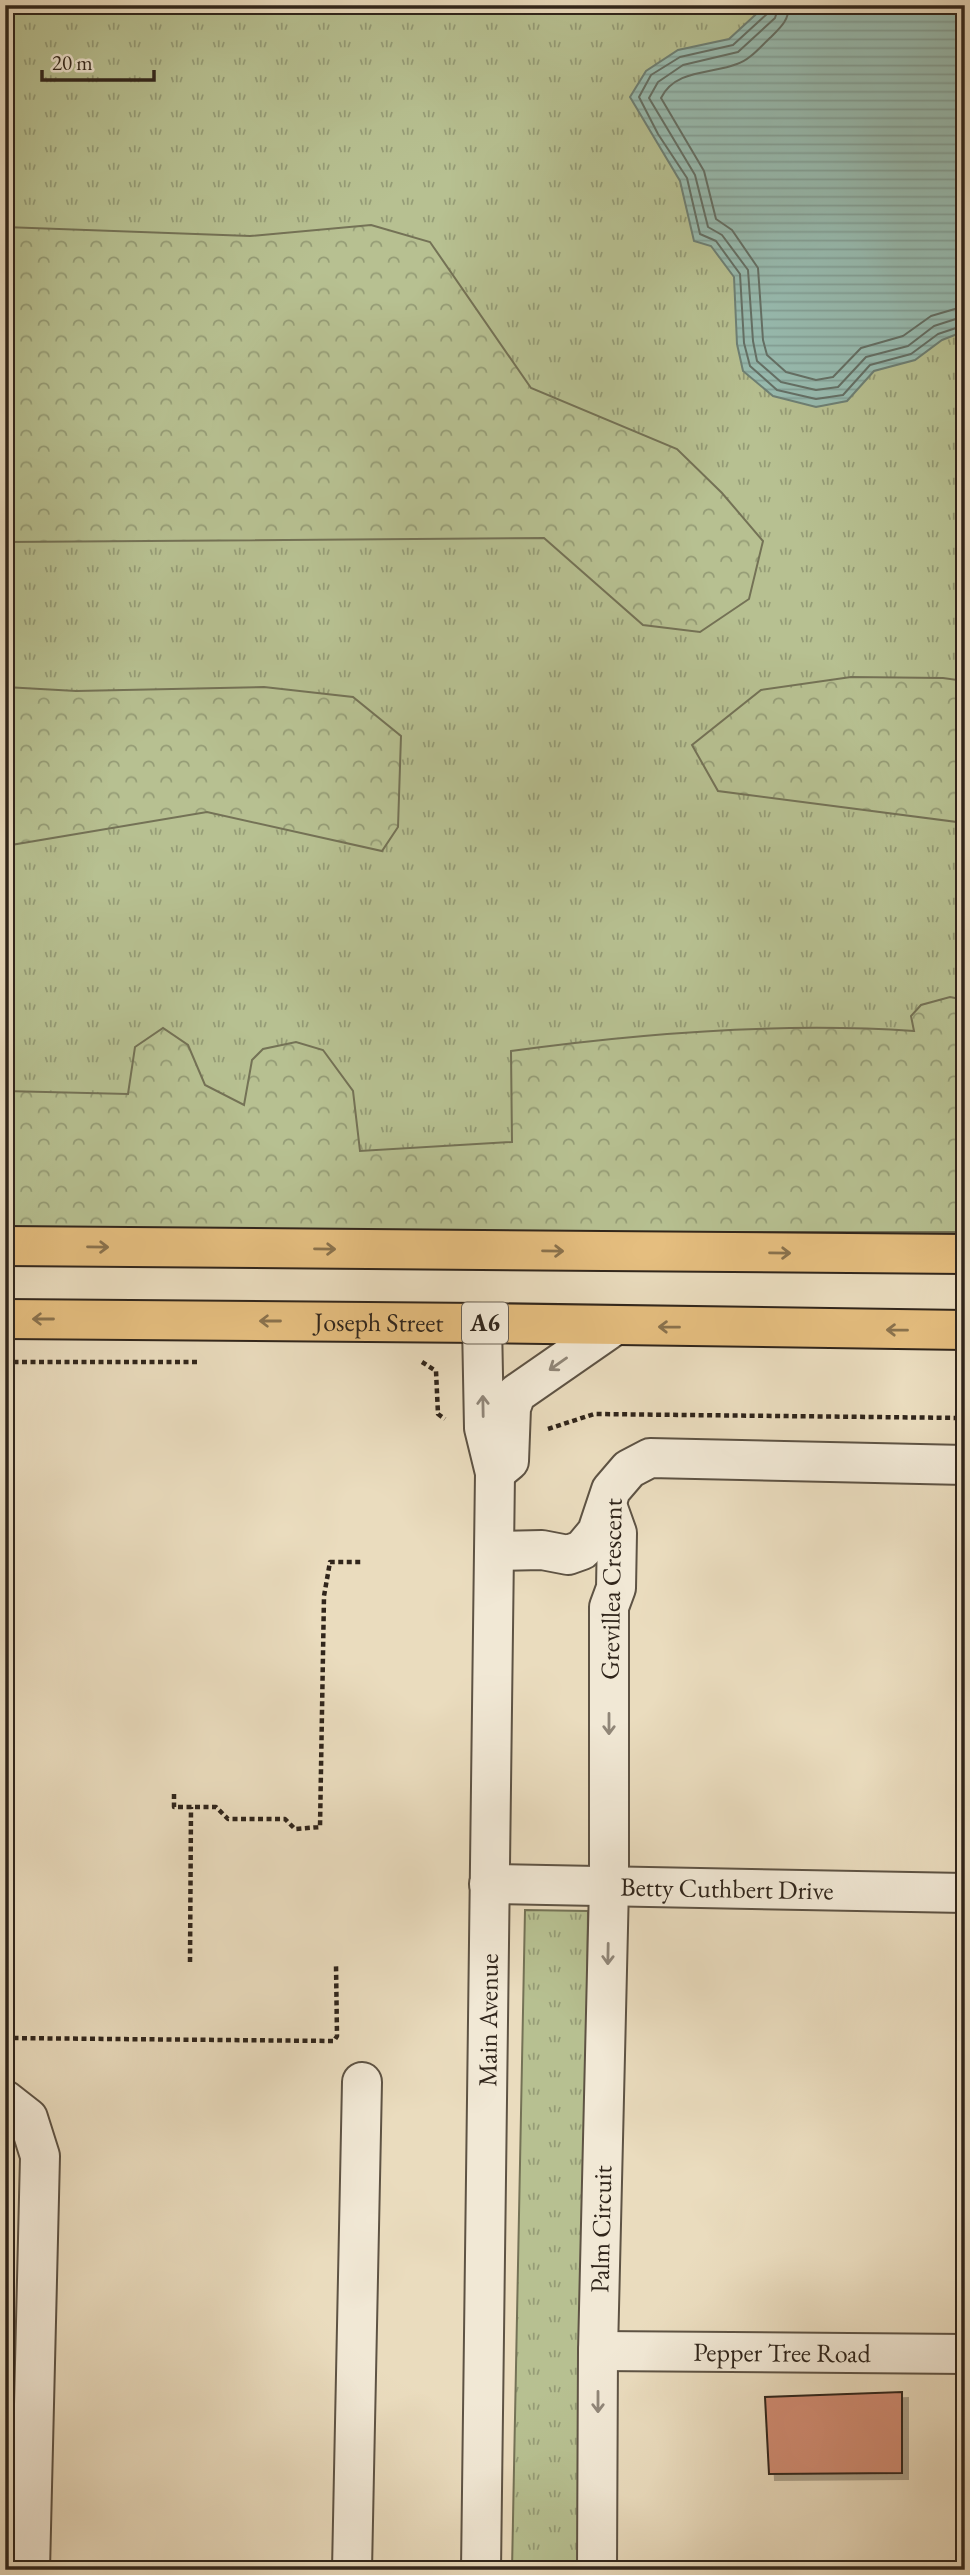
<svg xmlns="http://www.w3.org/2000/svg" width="970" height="2575" font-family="'EB Garamond',serif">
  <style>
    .grass { fill: url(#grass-tufts); stroke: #747256; stroke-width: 2 }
    .forest { fill: url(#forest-crowns); stroke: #747256; stroke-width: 2 }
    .water { fill: url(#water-rules); stroke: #6e8075; stroke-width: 2 }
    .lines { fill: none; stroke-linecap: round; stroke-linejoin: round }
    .shore { stroke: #647066; stroke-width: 2 }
    .building { fill: #d18c73; stroke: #30251b; stroke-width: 2; filter: url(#shadow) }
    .minor-casing { stroke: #5e5344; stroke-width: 42 }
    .highway-casing { stroke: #30251b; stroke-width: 42 }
    .path { stroke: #30251b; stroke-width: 4.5; stroke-dasharray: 5 3.5; stroke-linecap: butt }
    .minor { stroke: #f1e8d5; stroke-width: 38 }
    .highway { stroke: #e5be7f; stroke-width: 38 }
    .oneway { stroke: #8a724d }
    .oneway2 { stroke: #908678 }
    .labels { text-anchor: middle; stroke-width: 5; stroke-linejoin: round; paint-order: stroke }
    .shield { fill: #f1e8d5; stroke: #6a6053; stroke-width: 2 }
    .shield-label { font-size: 24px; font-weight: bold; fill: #30251b }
    .street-label { font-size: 26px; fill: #30251b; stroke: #f1e8d5 }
  </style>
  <defs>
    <pattern id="grass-tufts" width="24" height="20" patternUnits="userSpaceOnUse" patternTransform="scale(1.75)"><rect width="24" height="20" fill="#b7c091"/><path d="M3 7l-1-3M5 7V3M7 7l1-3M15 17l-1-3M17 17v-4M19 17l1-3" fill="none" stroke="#959c76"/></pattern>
    <pattern id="forest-crowns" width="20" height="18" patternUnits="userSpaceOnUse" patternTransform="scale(1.75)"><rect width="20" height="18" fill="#b7c091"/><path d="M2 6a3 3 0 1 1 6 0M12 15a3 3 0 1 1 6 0" fill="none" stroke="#959c76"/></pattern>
    <pattern id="water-rules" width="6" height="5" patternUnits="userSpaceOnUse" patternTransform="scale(1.75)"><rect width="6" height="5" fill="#98bcb1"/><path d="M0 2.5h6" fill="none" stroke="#83a198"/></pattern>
    <filter id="shadow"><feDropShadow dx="6" dy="6" stdDeviation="0" flood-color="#0004"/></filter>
  </defs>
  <rect width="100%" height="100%" fill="#eadcbe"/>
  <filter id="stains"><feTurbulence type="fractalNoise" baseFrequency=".00286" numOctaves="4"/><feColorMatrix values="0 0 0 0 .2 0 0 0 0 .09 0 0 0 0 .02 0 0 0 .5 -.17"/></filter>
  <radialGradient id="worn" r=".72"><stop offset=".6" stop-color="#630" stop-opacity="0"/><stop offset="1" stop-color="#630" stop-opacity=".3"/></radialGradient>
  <g class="grass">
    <polygon points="5,5 965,5 965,1170 5,1159"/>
    <polygon points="525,1910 588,1911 581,2570 512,2570"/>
  </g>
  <g class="forest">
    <polygon points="371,225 430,242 531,388 677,449 722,493 763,541 749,599 700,632 643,625 544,538 5,542 5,227 250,236"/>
    <polygon points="851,677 943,678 965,681 965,823 718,791 692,745 761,690"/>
    <polygon points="5,687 76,691 264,687 353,697 401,736 398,827 382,851 207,812 5,846"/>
    <path d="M950 997 965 1000V1232H5V1091L128 1094 135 1047 163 1028 188 1045 205 1085 244 1105 252 1060 263 1049 296 1042 323 1050 353 1091 360 1151 512 1142 511 1051C642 1033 781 1022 914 1031L911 1016 921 1005Z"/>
  </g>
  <polygon class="water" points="766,5 812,5 813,7 815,5 965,5 965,331 942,340 915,360 874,371 847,401 816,407 773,396 743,371 737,344 734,277 711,246 694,241 680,181 630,97 646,71 678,50 729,39"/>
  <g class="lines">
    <g class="shore">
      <polyline points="770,5 768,13 733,45 680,57 651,75 639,97 658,134 687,178 700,234 716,241 740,274 744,343 750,366 777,390 816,399 843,395 870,365 911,354 938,334 965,325"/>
      <polyline points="779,5 775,18 738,52 683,65 658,82 649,98 695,175 708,227 722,235 748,270 753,341 757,361 781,382 816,390 838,387 866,357 908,346 934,326 965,316"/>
      <path d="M789 5C789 20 781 27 771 37 761 46 750 60 737 64 712 74 675 69 661 98L704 171 716 219 732 230 758 268 763 340 767 355 786 372 816 380 833 377 861 348 903 336 931 316 965 306"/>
    </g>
  </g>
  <polygon class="building" points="902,2392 902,2473 769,2474 765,2397"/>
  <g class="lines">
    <g class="minor-casing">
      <g id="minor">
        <polyline points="497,1471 509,1461 511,1408 516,1394 614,1326"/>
        <polyline points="495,1551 542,1550 568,1555 582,1550 597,1532 611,1490 629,1469 650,1458 965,1465"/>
        <path id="s1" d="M489 1884 965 1893"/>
        <polyline points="5,2100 28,2118 40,2156 30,2570"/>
        <path id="s2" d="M598 2351 965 2354"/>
        <polyline points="352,2570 362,2082"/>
        <path id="s3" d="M481 2570 495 1473 484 1428 482 1323"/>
        <path id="s4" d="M597 2570 598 2351 609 1886V1607L616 1588 617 1533 607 1505"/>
      </g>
    </g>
    <g class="highway-casing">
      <g id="highway">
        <polyline points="5,1246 965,1254"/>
        <path id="s5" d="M5 1319 482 1323 965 1330"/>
      </g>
    </g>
    <g class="path">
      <polyline points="5,1362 200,1362"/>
      <polyline points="422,1362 436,1371 438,1414 445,1419"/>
      <polyline points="548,1429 594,1414 965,1418"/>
      <polyline points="174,1794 174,1807 216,1807 228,1819 285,1819 295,1829 320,1827 324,1596 330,1562 361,1562"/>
      <polyline points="190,1962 191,1807"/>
      <polyline points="5,2038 334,2041 337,2036 336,1964"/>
    </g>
    <use href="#minor" class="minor"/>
    <use href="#highway" class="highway"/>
  </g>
  <defs><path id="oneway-shaft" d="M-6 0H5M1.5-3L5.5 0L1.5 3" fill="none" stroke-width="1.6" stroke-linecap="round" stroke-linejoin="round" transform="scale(1.75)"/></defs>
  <g class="oneway">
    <use href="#oneway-shaft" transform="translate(98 1247) rotate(1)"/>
    <use href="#oneway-shaft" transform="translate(325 1249) rotate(1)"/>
    <use href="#oneway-shaft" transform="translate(553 1251) rotate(1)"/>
    <use href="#oneway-shaft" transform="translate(780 1253) rotate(1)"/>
    <use href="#oneway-shaft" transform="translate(43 1319) rotate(-180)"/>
    <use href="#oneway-shaft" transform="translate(270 1321) rotate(-180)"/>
    <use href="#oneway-shaft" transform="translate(669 1327) rotate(-179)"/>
    <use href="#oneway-shaft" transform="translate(897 1330) rotate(-179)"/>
  </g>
  <g class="oneway2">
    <use href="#oneway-shaft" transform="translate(558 1364) rotate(145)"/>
    <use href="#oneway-shaft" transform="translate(483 1406) rotate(-91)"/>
    <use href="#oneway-shaft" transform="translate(609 1724) rotate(90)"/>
    <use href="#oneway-shaft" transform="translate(608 1954) rotate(91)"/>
    <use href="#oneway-shaft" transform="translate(598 2402) rotate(90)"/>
  </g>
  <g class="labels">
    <rect class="shield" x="462" y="1302.5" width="46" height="41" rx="5"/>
    <g class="shield-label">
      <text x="485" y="1331">A6</text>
    </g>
    <g class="street-label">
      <text dy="9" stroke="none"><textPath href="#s5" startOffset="374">Joseph Street</textPath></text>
      <text transform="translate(611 1589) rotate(-89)" y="9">Grevillea Crescent</text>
      <text dy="9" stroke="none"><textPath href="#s1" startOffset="238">Betty Cuthbert Drive</textPath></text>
      <text dy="9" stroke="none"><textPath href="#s3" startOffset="550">Main Avenue</textPath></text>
      <text dy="9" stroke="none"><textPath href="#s4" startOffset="341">Palm Circuit</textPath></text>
      <text dy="9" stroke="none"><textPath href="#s2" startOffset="184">Pepper Tree Road</textPath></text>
    </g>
  </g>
  <rect width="970" height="2575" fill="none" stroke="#eadcbe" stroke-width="28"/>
  <rect x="7" y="7" width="956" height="2561" fill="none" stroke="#30251b" stroke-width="3.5"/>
  <rect x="14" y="14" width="942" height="2547" fill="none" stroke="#30251b" stroke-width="2"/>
  <path d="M42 70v10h112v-10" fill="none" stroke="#30251b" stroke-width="3.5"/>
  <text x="52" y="70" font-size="21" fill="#30251b" stroke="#f1e8d5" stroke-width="5" paint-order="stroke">20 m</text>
  <rect width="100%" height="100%" filter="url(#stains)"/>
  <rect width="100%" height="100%" fill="url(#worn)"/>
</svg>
